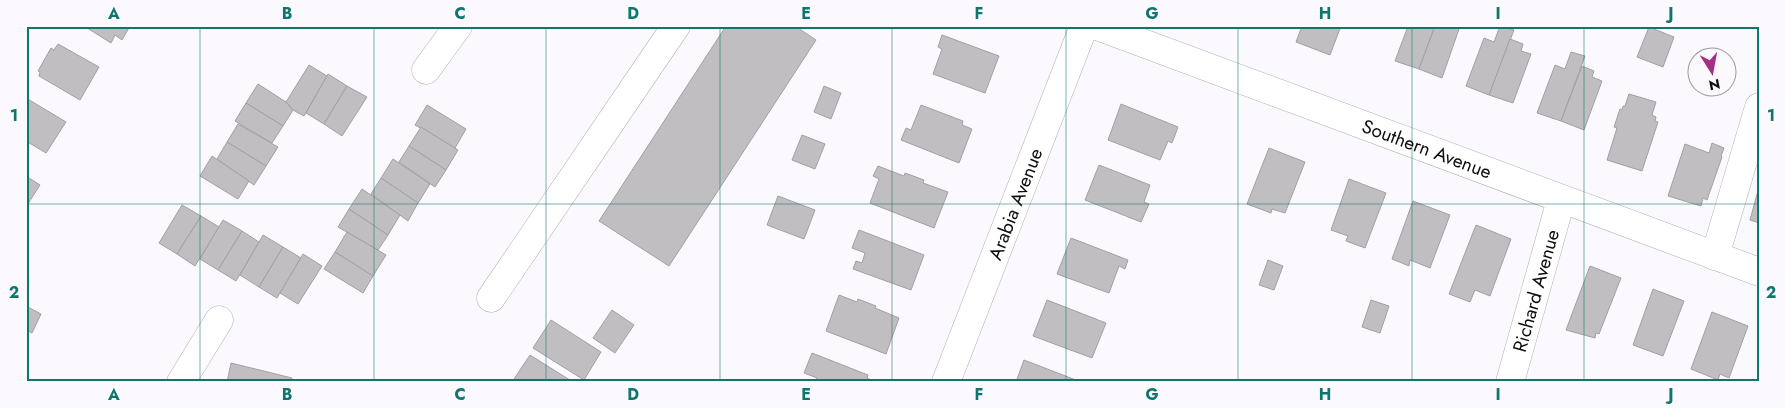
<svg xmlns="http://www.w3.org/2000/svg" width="1785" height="408" font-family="Jost,sans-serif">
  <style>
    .building { fill: #c0bec0; stroke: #a3a0a3 }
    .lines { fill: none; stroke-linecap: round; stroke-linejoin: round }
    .minor-casing { stroke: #b2b0b3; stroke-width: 29 }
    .minor { stroke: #fff; stroke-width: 28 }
    .grid { fill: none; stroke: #0f766e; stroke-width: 1; stroke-opacity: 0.55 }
    .labels { text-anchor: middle; stroke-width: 5; stroke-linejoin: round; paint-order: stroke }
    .street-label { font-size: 19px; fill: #0d0d0e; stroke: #fbf9fd }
    .neatline { fill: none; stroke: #0f766e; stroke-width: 2 }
    .grid-label { font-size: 16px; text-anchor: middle; font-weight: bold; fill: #0f766e }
  </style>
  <rect width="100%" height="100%" fill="#fbf9fd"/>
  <g class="building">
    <polygon points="84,26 130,26 122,40 115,35 111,43"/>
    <polygon points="726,26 795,26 816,40 669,266 599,221"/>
    <polygon points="1302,26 1341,26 1330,55 1296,42"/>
    <polygon points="1408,26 1435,26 1419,69 1395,61"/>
    <polygon points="1435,26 1453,26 1459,29 1442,78 1419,69"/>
    <polygon points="1500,26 1514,30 1489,95 1466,86 1484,38 1494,42"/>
    <polygon points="1649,27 1674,37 1663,67 1637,57"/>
    <polygon points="942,35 999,56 985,93 933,74 942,49 938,47"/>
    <polygon points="1510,39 1523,44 1521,51 1531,54 1513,103 1489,95"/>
    <polygon points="58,44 99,67 80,100 39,76 40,72 38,71 51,48 54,50"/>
    <polygon points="1571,52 1585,56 1561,121 1537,113 1555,65 1565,69"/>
    <polygon points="309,65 327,76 304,116 293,110 286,102"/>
    <polygon points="1582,66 1594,71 1592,77 1602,81 1584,130 1561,121"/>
    <polygon points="328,74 347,86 324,124 306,113"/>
    <polygon points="258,84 286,102 293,110 283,126 246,103"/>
    <polygon points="347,86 367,97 342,136 324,124"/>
    <polygon points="824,86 841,93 831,119 814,112"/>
    <polygon points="1629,94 1656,102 1652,115 1656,117 1655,121 1658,122 1642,171 1607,160 1617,128 1614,127 1620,109 1622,110 1623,106 1625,106"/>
    <polygon points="26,98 66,122 46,153 26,141"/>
    <polygon points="246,103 283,126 272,143 235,121"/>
    <polygon points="1121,104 1178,127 1172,143 1168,141 1160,160 1108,140"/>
    <polygon points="427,105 466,129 455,148 415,125"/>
    <polygon points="921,105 963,121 962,125 972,129 959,163 901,140 906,128 911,130"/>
    <polygon points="238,124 278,147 266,166 227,142"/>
    <polygon points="421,127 458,150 446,170 409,146"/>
    <polygon points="802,135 825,144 815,169 792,160"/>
    <polygon points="227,142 266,166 254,185 217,159"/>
    <polygon points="1712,143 1724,148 1721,156 1722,157 1707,200 1703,198 1701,206 1668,196 1685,144 1709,153"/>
    <polygon points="409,146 446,170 435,187 399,162"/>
    <polygon points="1269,148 1305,162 1285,213 1272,209 1271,213 1247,204"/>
    <polygon points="212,156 249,181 238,199 200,176"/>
    <polygon points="393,159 430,184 418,203 381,178"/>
    <polygon points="1099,165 1150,185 1144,202 1149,204 1141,222 1085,200"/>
    <polygon points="878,166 904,176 905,173 924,180 923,183 948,192 934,228 870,203 879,179 873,176"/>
    <polygon points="26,176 40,185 26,207"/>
    <polygon points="381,178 418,203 408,221 371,194"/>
    <polygon points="1349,179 1386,193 1365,248 1346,241 1348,236 1331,230"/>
    <polygon points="1759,187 1759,223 1750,220"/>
    <polygon points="362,189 400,215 388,235 349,209"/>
    <polygon points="778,196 815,210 804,239 767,225"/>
    <polygon points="1413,201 1450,215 1430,268 1410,260 1409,266 1392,259"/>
    <polygon points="182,205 201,216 177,254 159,243"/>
    <polygon points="349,209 388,235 378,250 338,227"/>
    <polygon points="201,216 219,227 195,266 177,254"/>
    <polygon points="223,220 242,231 218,270 200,259"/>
    <polygon points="1476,225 1511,239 1490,296 1475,290 1470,302 1449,294"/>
    <polygon points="859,230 924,255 911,290 853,269 856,261 862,263 865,253 852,248"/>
    <polygon points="242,231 259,242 236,281 218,270"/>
    <polygon points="347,232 386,255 373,276 335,252"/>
    <polygon points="263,235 283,247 259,287 240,275"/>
    <polygon points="1071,238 1128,260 1125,269 1119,266 1109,293 1057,274"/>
    <polygon points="283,247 301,258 277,298 259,287"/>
    <polygon points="335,252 373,276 363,293 324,269"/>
    <polygon points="303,254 322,266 298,304 280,293"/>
    <polygon points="1268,260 1283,266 1274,290 1259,285"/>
    <polygon points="1590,266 1621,278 1599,334 1596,333 1595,338 1566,330"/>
    <polygon points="1653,289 1684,301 1663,356 1633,345"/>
    <polygon points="839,295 857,302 858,299 876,306 875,308 899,318 886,354 826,331"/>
    <polygon points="1047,300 1106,323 1092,358 1033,336"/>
    <polygon points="1371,300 1389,306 1380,333 1362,327"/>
    <polygon points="26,306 41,314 32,333 26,330"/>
    <polygon points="612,310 634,325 615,353 593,338"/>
    <polygon points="1712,312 1748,326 1729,378 1720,374 1718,380 1691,369"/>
    <polygon points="551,320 601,352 584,380 533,348"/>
    <polygon points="812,353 868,375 867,378 875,382 815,382 817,378 804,373"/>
    <polygon points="530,355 573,382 512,382"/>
    <polygon points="1024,360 1081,382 1016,382"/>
    <polygon points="231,363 292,378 291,382 227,382"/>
  </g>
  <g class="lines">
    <g class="minor-casing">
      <g id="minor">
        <path id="s1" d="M1097 26 1759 272"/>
        <polyline points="426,70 458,26"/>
        <polyline points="1715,256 1759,107"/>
        <polyline points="491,298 676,26"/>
        <polyline points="181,382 219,320"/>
        <path id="s2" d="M946 382 1084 26"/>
        <path id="s3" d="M1510 382 1561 200"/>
      </g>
    </g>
    <use href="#minor" class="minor"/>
  </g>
  <path class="grid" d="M200 26V382M374 26V382M546 26V382M720 26V382M892 26V382M1066 26V382M1238 26V382M1412 26V382M1584 26V382M26 204H1759"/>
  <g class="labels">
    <g class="street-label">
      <text dy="7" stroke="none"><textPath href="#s1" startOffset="352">Southern Avenue</textPath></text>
      <text dy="7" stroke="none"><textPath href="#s2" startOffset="191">Arabia Avenue</textPath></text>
      <text dy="7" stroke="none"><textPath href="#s3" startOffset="95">Richard Avenue</textPath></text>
    </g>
  </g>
  <rect width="1785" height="408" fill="none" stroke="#fbf9fd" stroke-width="55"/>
  <g transform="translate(1712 72) rotate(169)"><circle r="24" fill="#fbf9fd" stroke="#9c9b9d"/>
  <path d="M0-4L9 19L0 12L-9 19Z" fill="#a62f86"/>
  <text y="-8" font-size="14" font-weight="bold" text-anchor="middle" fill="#0d0d0e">N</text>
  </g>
  <rect x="28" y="28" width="1730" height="352" class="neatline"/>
  <g class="grid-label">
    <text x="114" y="19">A</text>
    <text x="287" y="19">B</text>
    <text x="460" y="19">C</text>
    <text x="633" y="19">D</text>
    <text x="806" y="19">E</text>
    <text x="979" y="19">F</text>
    <text x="1152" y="19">G</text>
    <text x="1325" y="19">H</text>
    <text x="1498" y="19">I</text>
    <text x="1671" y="19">J</text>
    <text x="14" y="121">1</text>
    <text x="1771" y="121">1</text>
    <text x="14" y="298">2</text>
    <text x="1771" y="298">2</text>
    <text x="114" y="400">A</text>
    <text x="287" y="400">B</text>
    <text x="460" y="400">C</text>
    <text x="633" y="400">D</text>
    <text x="806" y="400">E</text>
    <text x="979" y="400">F</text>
    <text x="1152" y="400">G</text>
    <text x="1325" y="400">H</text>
    <text x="1498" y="400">I</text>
    <text x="1671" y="400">J</text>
  </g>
</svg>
